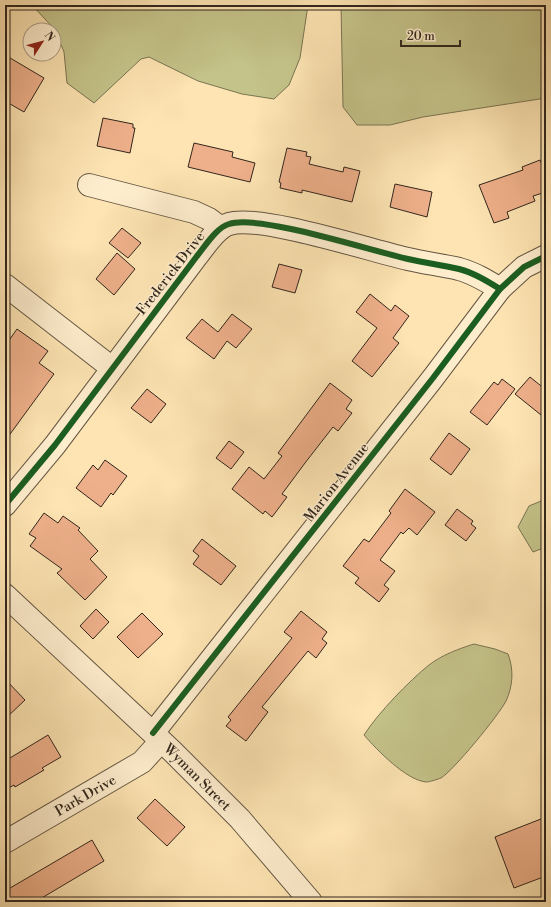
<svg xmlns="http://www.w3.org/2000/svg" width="551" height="907" font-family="'Libre Bodoni',serif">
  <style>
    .green { fill: #c4c389; stroke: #7a7453 }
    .building { fill: #eeb08a; stroke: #31261d }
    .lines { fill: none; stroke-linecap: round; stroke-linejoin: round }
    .minor-casing { stroke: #645642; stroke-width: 24 }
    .minor { stroke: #feedcd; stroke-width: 22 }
    .cycleway-casing { stroke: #feedcd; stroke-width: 8 }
    .cycleway { stroke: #1b5e20; stroke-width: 6 }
    .labels { text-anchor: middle; stroke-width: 3; stroke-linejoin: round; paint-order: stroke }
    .street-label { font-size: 14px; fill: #31261d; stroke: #feedcd }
  </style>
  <rect width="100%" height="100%" fill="#fde4b2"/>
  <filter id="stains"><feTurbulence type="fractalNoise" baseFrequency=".005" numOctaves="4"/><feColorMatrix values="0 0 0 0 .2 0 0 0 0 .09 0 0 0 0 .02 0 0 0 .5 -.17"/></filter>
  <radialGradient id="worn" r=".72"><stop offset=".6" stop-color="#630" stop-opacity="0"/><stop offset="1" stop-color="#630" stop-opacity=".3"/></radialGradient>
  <g class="green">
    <polygon points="32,5 308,5 300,58 289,85 274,99 242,94 198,81 149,57 141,59 94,103 67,83 64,52 55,30"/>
    <polygon points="341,5 546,5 546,98 423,117 390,125 357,125 343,107"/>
    <polygon points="546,499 546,547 533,552 518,527 529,506"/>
    <path d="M474 644 495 649 508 654C514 670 513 686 506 701 499 715 453 771 441 778 438 779 430 782 426 782 406 780 377 750 364 735 378 713 409 681 429 665 442 655 458 649 474 644Z"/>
  </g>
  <g class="building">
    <polygon points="5,55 44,78 24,112 5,101"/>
    <polygon points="103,118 133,124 133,128 135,128 130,153 97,146"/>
    <polygon points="194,143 233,152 232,157 255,163 250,182 188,167"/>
    <polygon points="287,148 307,152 306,156 311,157 309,164 343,172 344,167 360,171 352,202 302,190 302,193 280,188 281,183 279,182"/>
    <polygon points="540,160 543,167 546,166 546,192 533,196 535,201 507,212 509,218 494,223 479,185 523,170 522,167"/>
    <polygon points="395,184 432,192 427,217 390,207"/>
    <polygon points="122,228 141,243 128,258 109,243"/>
    <polygon points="117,253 135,269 114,295 96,279"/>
    <polygon points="279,264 302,270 295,293 272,287"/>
    <polygon points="370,294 391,311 395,305 409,316 393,338 399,343 372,377 352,361 377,328 356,312"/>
    <polygon points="232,314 252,329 236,348 227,341 214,359 186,338 202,319 218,332"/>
    <polygon points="17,329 48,351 39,363 54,374 5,441 5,346"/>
    <polygon points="530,377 546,390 546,419 515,394"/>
    <polygon points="502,379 515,389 487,425 470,412 494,382 498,385"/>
    <polygon points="330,383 352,400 346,409 352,413 338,431 333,427 305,463 282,494 287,497 272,517 265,511 263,514 232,489 249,467 264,479 282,456 278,453"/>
    <polygon points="147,389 166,404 151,423 131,408"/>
    <polygon points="449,433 470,449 451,475 430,459"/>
    <polygon points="229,441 244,452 231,469 216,458"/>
    <polygon points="105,460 127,476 113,495 111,493 101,507 76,488 93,465 98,470"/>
    <polygon points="405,489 435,512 417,535 409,528 403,534 401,532 380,560 395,571 384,585 389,589 379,602 355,583 359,578 343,566 364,539 369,542 391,513 389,511"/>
    <polygon points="457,509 473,521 471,524 476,528 466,541 445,525"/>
    <polygon points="44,513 58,523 63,516 80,528 78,530 98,551 90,559 107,577 85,600 57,573 62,569 30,546 36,538 29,534"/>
    <polygon points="202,539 236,566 221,585 193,564 199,556 193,551"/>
    <polygon points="96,609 109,622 93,639 80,626"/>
    <polygon points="301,611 327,632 322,639 327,643 316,658 308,651 262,707 268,712 246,741 226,726 231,720 228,717 292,638 284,632"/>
    <polygon points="142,613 163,634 138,658 117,637"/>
    <polygon points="5,679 25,700 5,719"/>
    <polygon points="48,735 61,757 42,768 44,770 15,787 14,785 5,790 5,761"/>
    <polygon points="155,799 185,827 167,846 137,818"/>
    <polygon points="546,817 546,876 514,888 495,837"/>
    <polygon points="92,840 104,861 35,902 5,902 5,891"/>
  </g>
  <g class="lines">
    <g class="minor-casing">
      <g id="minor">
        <polyline points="89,185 194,212 209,219 221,228"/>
        <polyline points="5,285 112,368"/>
        <path d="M5 505 55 445 197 256C206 245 216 228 229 224 259 214 372 251 408 259 425 263 442 265 459 269 474 273 487 281 500 289"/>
        <path id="s1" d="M5 595 172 751 240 819 311 902"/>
        <polyline points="153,733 433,378 500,289 524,267 546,256"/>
        <path id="s2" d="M5 842 142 762 161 741"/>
      </g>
    </g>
    <use href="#minor" class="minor"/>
    <g class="cycleway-casing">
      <g id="cycleway">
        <path d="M5 505 55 445 197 256C206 245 216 228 229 224 259 214 372 251 408 259 425 263 442 265 459 269 474 273 487 281 500 289"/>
        <polyline points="153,733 433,378 500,289 524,267 546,256"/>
      </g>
    </g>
    <use href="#cycleway" class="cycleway"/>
  </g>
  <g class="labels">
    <g class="street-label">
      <text transform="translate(170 273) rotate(-52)" y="5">Frederick Drive</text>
      <text transform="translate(336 482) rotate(-52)" y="5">Marion Avenue</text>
      <text dy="5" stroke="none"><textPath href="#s1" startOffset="265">Wyman Street</textPath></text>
      <text dy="5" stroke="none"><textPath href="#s2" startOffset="93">Park Drive</textPath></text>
    </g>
  </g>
  <rect width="551" height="907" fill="none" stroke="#fde4b2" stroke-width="20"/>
  <rect x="6" y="6" width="539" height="895" fill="none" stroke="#31261d" stroke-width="2"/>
  <rect x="10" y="10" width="531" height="887" fill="none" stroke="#31261d"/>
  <g transform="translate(42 42) rotate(54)"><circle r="19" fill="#feedcd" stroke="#ac9d87"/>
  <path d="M0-3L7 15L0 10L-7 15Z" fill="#8f2418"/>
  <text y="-6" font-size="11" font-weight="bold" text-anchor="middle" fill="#31261d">N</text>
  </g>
  <path d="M401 40v6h59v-6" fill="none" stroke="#31261d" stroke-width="2"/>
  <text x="407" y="40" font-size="12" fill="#31261d" stroke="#feedcd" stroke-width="3" paint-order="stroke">20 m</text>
  <rect width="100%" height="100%" filter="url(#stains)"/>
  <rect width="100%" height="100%" fill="url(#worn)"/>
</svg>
